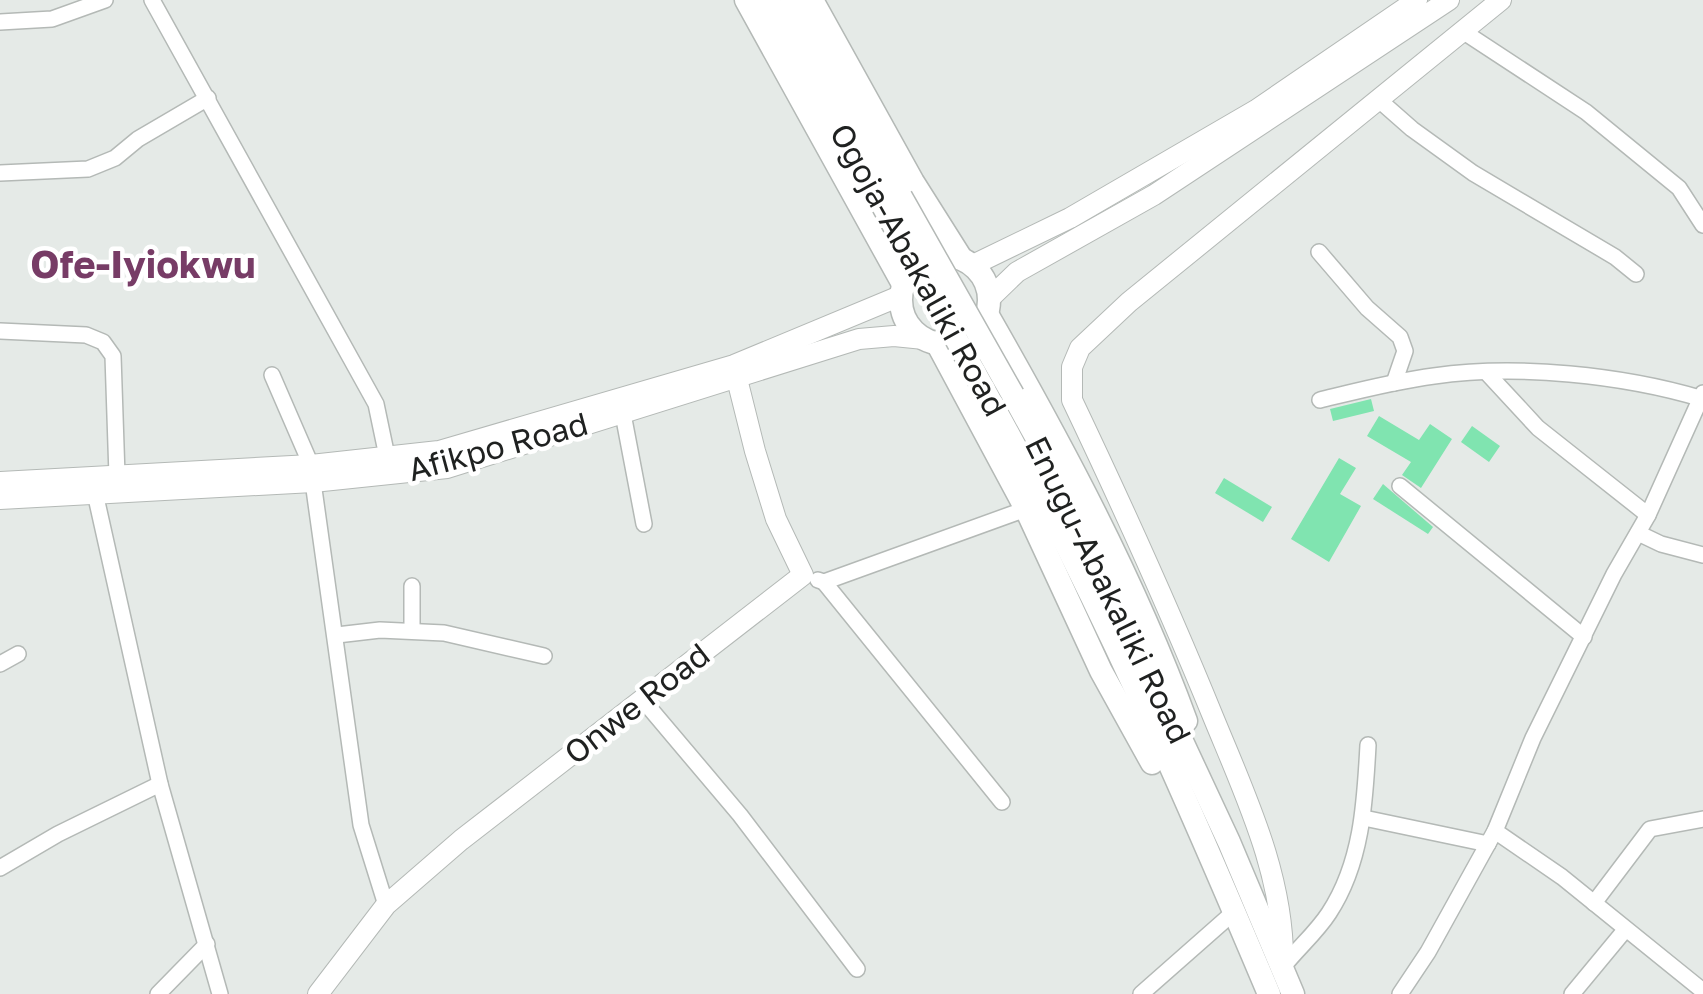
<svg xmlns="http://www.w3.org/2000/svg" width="1703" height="994" font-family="'Golos Text',sans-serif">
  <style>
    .building { fill: #80e4b0 }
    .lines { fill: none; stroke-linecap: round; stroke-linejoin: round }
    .minor-casing { stroke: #b4b9b6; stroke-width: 18 }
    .major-casing { stroke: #b4b9b6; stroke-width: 22 }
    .highway-casing { stroke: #b4b9b6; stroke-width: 25 }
    .minor { stroke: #fff; stroke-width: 15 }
    .major { stroke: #fff; stroke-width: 20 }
    .highway { stroke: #fff; stroke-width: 22 }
    .highway-bridge-casing { stroke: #b4b9b6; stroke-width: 25; stroke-linecap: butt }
    .highway-bridge { stroke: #fff; stroke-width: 22 }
    .labels { text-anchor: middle; stroke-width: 9; stroke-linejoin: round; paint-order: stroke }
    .street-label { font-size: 32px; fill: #1f2120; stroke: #fff }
    .quarter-label { font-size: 38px; font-weight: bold; fill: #773c66; stroke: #fff }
  </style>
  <rect width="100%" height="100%" fill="#e5eae7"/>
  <g class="building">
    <polygon points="1371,399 1374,411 1333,421 1330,409"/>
    <polygon points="1379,416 1419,440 1430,424 1452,439 1421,488 1402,475 1411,462 1367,436"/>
    <polygon points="1472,426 1500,446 1489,462 1461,442"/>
    <polygon points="1339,458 1356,468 1340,494 1361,506 1329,562 1291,539"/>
    <polygon points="1224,478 1272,507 1263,522 1215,493"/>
    <polygon points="1383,484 1433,527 1428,534 1373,499"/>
  </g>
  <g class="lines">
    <g class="minor-casing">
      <g id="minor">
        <polyline points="152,0 376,404 389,466"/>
        <polyline points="0,22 52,19 105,0"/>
        <polyline points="1464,32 1586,112 1679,188 1703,225"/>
        <polyline points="1379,100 1412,129 1473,173 1615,257 1636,274"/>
        <polyline points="0,173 88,169 115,158 138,139 208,98"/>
        <polyline points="1319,252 1367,308 1400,337 1405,351 1394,383"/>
        <polyline points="0,331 86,335 103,342 113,356 117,476"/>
        <polyline points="1487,373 1538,428 1648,515"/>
        <polyline points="272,375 311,465"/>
        <path d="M1320 400C1357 391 1395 381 1434 376 1517 364 1623 375 1703 399"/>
        <polyline points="623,414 644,524"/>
        <polyline points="313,482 361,825 386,905"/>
        <polyline points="93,484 160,784 220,994"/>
        <polyline points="1400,486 1584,637"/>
        <polyline points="1638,533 1661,544 1703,555"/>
        <polyline points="818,580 824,582 1026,509"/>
        <polyline points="824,582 1002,802"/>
        <polyline points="412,586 412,630"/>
        <polyline points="337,635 380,630 444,633 544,656"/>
        <polyline points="0,664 18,654"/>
        <polyline points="642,699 740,815 857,969"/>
        <polyline points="1364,818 1488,844"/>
        <polyline points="1495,831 1562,877 1703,991"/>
        <polyline points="0,868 58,834 160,784"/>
        <polyline points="1594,903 1650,829 1703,819"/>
        <path d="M1283 967C1298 948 1316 933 1329 913 1362 863 1365 802 1368 745"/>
        <polyline points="158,994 207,944"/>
        <polyline points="1141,994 1234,912"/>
        <polyline points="1400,994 1428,952 1495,831 1533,738 1614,574 1648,515 1703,393"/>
        <polyline points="1572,994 1625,930"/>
      </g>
    </g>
    <g class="major-casing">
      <g id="major">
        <polyline points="973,265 1070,218 1256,110 1417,0"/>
        <polyline points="989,299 1017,272 1154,195 1449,0"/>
        <polyline points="0,482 311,465 439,451 734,365 900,296"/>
        <polyline points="0,499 313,482 447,468 859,339 894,336 924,339"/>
        <path d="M1283 966C1285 879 1247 799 1214 719 1170 611 1122 505 1072 400V367L1080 348 1129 302 1501 0"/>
        <polyline points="318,994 386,905 461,840 803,575 776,519 755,451 734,367"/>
      </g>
    </g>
    <g class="highway-casing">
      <g id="highway">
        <polyline points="746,0 903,284"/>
        <polyline points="768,0 883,206"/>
        <polyline points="791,0 901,197"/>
        <polyline points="812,0 913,182 961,258"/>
        <circle cx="945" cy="300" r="44"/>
        <path d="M987 314C1062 445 1134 579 1186 721"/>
        <polyline points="937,343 1026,509 1101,671 1152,763"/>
        <polyline points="1013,395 1062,484 1229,842 1293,994"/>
        <path d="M993 406C1098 595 1185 795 1269 994"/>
      </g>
    </g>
    <use href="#minor" class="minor"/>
    <use href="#major" class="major"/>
    <use href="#highway" class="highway"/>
    <g class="highway-bridge-casing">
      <g id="highway-bridge">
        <polyline points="901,197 1013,395"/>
        <polyline points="883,206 993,406"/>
      </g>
    </g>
    <use href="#highway-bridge" class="highway-bridge"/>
  </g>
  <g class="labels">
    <g class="street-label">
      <text transform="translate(918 270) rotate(61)" y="11">Ogoja-Abakaliki Road</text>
      <text transform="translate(498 447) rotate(-15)" y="11">Afikpo Road</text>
      <text transform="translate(1108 590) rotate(64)" y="11">Enugu-Abakaliki Road</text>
      <text transform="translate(637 704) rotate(-38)" y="11">Onwe Road</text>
    </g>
    <g class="quarter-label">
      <text x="143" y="278">Ofe-Iyiokwu</text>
    </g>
  </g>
</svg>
